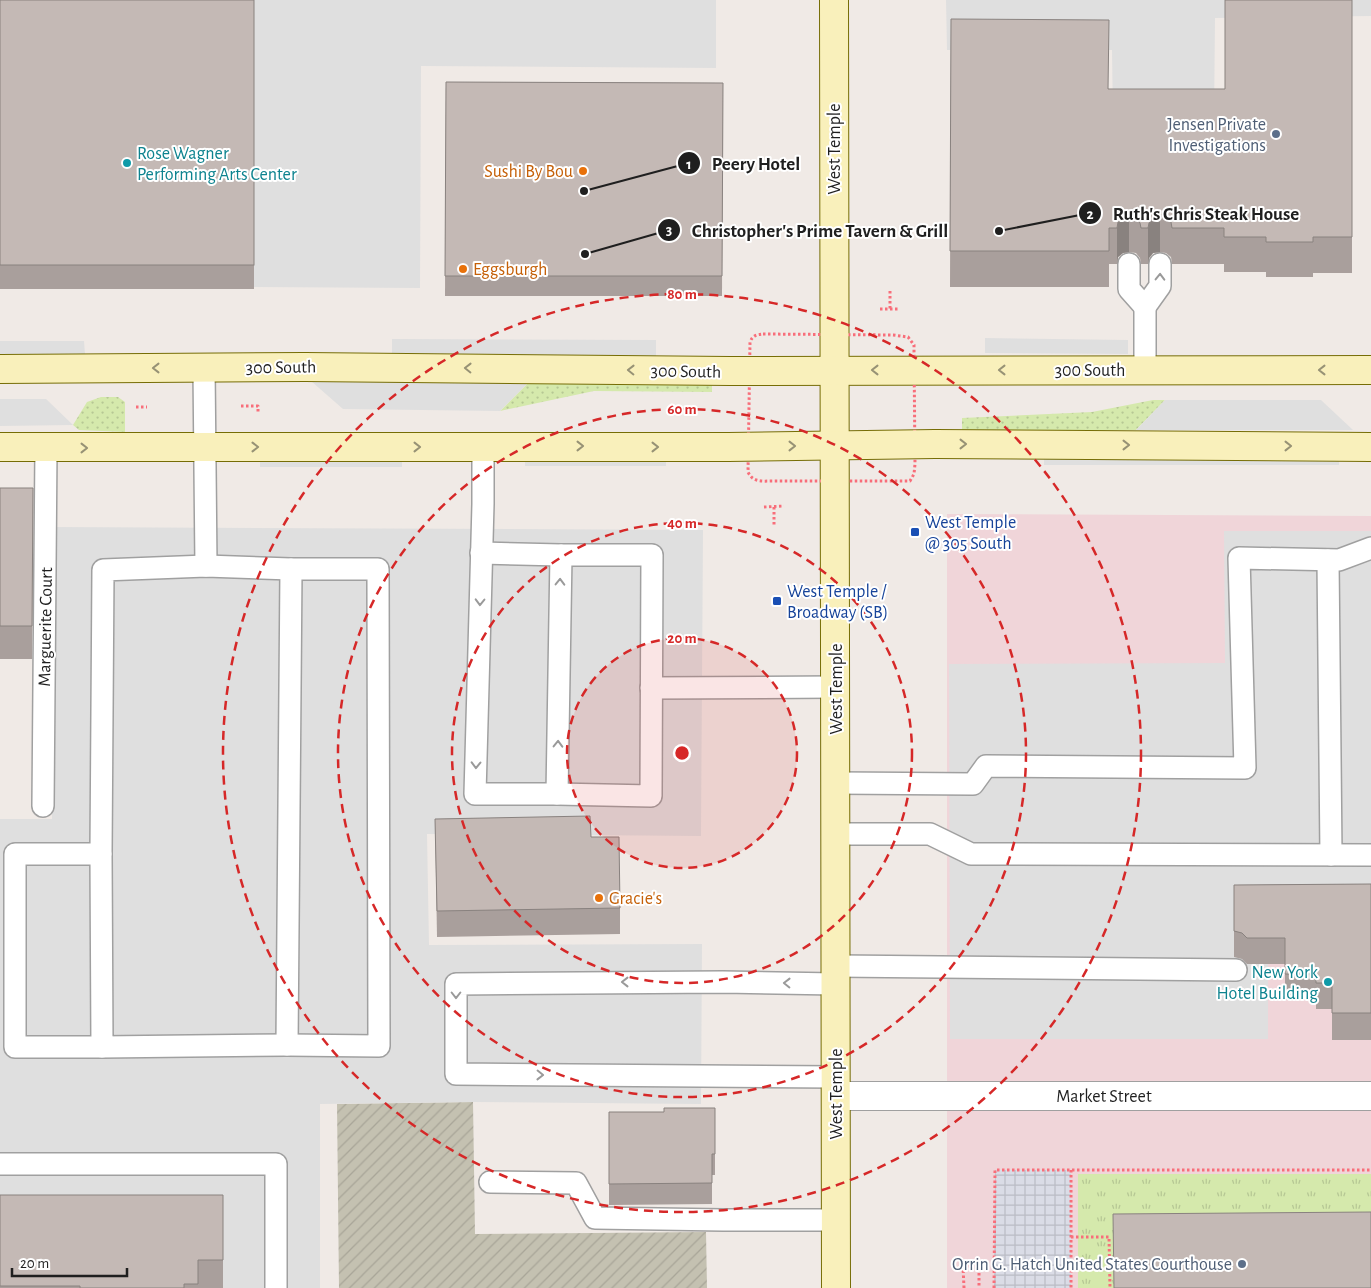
<svg xmlns="http://www.w3.org/2000/svg" width="1371" height="1288" font-family="'Alegreya Sans',sans-serif">
  <style>
    .commercial { fill: #f0d5d9 }
    .construction { fill: url(#construction-furrows) }
    .grass { fill: url(#grass-tufts) }
    .garden { fill: url(#garden-dots) }
    .parking { fill: #dfdfdf }
    .plaza { fill: url(#plaza-grid) }
    .lines { fill: none; stroke-linecap: round; stroke-linejoin: round }
    .lane-casing { stroke: #a0a0a0; stroke-width: 24 }
    .street-casing { stroke: #a0a0a0; stroke-width: 30 }
    .secondary-casing { stroke: #766d06; stroke-width: 30 }
    .path { stroke: #f86e7a; stroke-width: 3; stroke-dasharray: 2.5 2.5; stroke-linecap: butt }
    .lane { stroke: #fff; stroke-width: 21 }
    .street { stroke: #fff; stroke-width: 28 }
    .secondary { stroke: #f9f0bb; stroke-width: 28 }
    .wall { fill: #a99f9c }
    .shaded-wall { fill: #89827f }
    .building { fill: #c4b9b5; stroke: #89827f }
    .oneway { stroke: #9a9a9a }
    .oneway2 { stroke: #979275 }
    .ring { fill: none; stroke: #d62828; stroke-width: 2.5; stroke-dasharray: 9 6 }
    .service-dot { fill: #5c6f8a; stroke: #fff; stroke-width: 2 }
    .culture-dot { fill: #0f9aa8; stroke: #fff; stroke-width: 2 }
    .food-dot { fill: #e8710a; stroke: #fff; stroke-width: 2 }
    .transit-dot { fill: #1a4fb4; stroke: #fff; stroke-width: 2 }
    .labels { text-anchor: middle; stroke-width: 4; stroke-linejoin: round; paint-order: stroke }
    .service-label { font-size: 18px; fill: #4e5e75; stroke: #fff; text-anchor: end }
    .street-label { font-size: 18px; fill: #1f1f1f; stroke: #fff }
    .culture-label { font-size: 18px; fill: #0d838f; stroke: #fff; text-anchor: start }
    .food-label { font-size: 18px; fill: #c56008; stroke: #fff; text-anchor: start }
    .transit-label { font-size: 18px; fill: #164399; stroke: #fff; text-anchor: start }
    .centre { fill: #d62828; stroke: #fff; stroke-width: 2.5 }
    .ring-label { font-size: 15px; text-anchor: middle; font-weight: bold; fill: #d62828; stroke: #fff; stroke-width: 4; stroke-linejoin: round; paint-order: stroke }
    .leader { fill: none; stroke: #1f1f1f; stroke-width: 2 }
    .callout-dot { fill: #1f1f1f; stroke: #fff; stroke-width: 2 }
    .mark-label { font-size: 15px; text-anchor: middle; font-weight: bold; fill: #fff }
    .callout-label { font-size: 19px; text-anchor: middle; font-weight: bold; fill: #1f1f1f; stroke: #fff; stroke-width: 4; stroke-linejoin: round; paint-order: stroke }
  </style>
  <defs>
    <pattern id="construction-furrows" width="10" height="10" patternUnits="userSpaceOnUse" patternTransform="scale(1.25)"><rect width="10" height="10" fill="#c4c1b1"/><path d="M-1 1l2-2M0 10L10 0M9 11l2-2" fill="none" stroke="#a8a598"/></pattern>
    <pattern id="grass-tufts" width="24" height="20" patternUnits="userSpaceOnUse" patternTransform="scale(1.25)"><rect width="24" height="20" fill="#d5e9ac"/><path d="M3 7l-1-3M5 7V3M7 7l1-3M15 17l-1-3M17 17v-4M19 17l1-3" fill="none" stroke="#b6c794"/></pattern>
    <pattern id="garden-dots" width="8" height="8" patternUnits="userSpaceOnUse" patternTransform="scale(1.25)"><rect width="8" height="8" fill="#d5e9ac"/><path d="M2 2h.1M6 6h.1" fill="none" stroke="#b6c794" stroke-width="1.8" stroke-linecap="round"/></pattern>
    <pattern id="plaza-grid" width="8" height="8" patternUnits="userSpaceOnUse" patternTransform="scale(1.25)"><rect width="8" height="8" fill="#dadce6"/><path d="M0 4h8M4 0v8" fill="none" stroke="#bbbcc5"/></pattern>
  </defs>
  <rect width="100%" height="100%" fill="#f0eae6"/>
  <polygon class="commercial" points="947,514 1371,516 1371,1288 947,1288"/>
  <polygon class="construction" points="473,1102 475,1234 706,1232 707,1288 339,1288 337,1104"/>
  <rect class="grass" x="1078" y="1174" width="293" height="114"/>
  <g class="garden">
    <polygon points="531,380 712,380 712,392 594,391 500,411"/>
    <polygon points="101,397 118,397 125,402 125,432 79,430 73,425 87,402"/>
    <polygon points="1153,400 1165,400 1136,430 962,431 962,418 1092,412"/>
  </g>
  <g class="parking">
    <polygon points="249,0 716,0 716,68 421,66 420,288 254,287 254,18"/>
    <polygon points="946,0 1371,0 1371,16 1215,18 1214,120 1113,120 1112,50 947,50"/>
    <polygon points="985,338 1128,340 1128,354 985,353"/>
    <polygon points="392,339 656,340 656,356 392,354"/>
    <polygon points="0,341 84,341 85,354 0,355"/>
    <polygon points="531,380 500,411 343,409 311,381"/>
    <polygon points="0,399 46,399 73,425 0,426"/>
    <polygon points="1165,400 1321,400 1353,430 1136,430"/>
    <rect x="260" y="451" width="142" height="16"/>
    <rect x="1044" y="451" width="295" height="14"/>
    <rect x="525" y="452" width="141" height="14"/>
    <polygon points="53,527 703,530 701,836 427,834 429,945 702,944 701,1104 473,1102 320,1104 320,1288 0,1288 0,819 52,819"/>
    <polygon points="1224,531 1371,531 1371,893 1268,893 1268,1039 950,1039 949,664 1225,663"/>
  </g>
  <polygon class="plaza" points="995,1170 1071,1170 1071,1288 994,1288"/>
  <g class="lines">
    <g class="lane-casing">
      <g id="lane">
        <polyline points="1129,264 1129,289 1145,307 1160,286 1160,264"/>
        <polyline points="1145,307 1145,370"/>
        <polyline points="204,368 206,566"/>
        <polyline points="483,447 483,504 475,794 557,794 561,555"/>
        <polyline points="481,553 561,555 652,555 651,796 557,794"/>
        <polyline points="1328,560 1331,855"/>
        <polygon points="206,566 291,569 378,569 379,1046 287,1045 102,1047 101,854 103,570"/>
        <polyline points="651,688 836,687"/>
        <polyline points="836,783 973,784 986,766 1245,768 1239,558 1339,560 1371,548"/>
        <polyline points="43,806 46,448"/>
        <polyline points="836,834 930,834 971,854 1371,855"/>
        <polyline points="101,854 15,854 15,1047 102,1047"/>
        <polyline points="836,966 1236,970"/>
        <polyline points="836,984 723,982 456,984 456,1074 836,1077"/>
        <polyline points="287,1045 291,569"/>
        <polyline points="0,1164 276,1164 276,1288"/>
        <polyline points="490,1182 576,1183 595,1218 723,1220 836,1220"/>
      </g>
    </g>
    <g class="street-casing">
      <polyline id="street" points="836,1096 1371,1096"/>
    </g>
    <g class="secondary-casing">
      <g id="secondary">
        <polyline points="834,0 836,1288"/>
        <polyline points="0,369 305,367 730,371 1371,370"/>
        <polyline points="0,447 728,447 935,444 1371,447"/>
      </g>
    </g>
    <g class="path">
      <polyline points="890,291 890,309"/>
      <polyline points="880,309 900,309"/>
      <path d="M763 334 893 335 908 337 914 345V351L915 464 914 474 910 481H773C763 481 753 483 748 472L750 342C753 335 756 335 763 334Z"/>
      <polyline points="241,406 258,406 258,413"/>
      <polyline points="136,407 147,407"/>
      <polyline points="764,507 784,506"/>
      <polyline points="774,507 774,525"/>
      <polyline points="1071,1170 1071,1288"/>
      <polyline points="1071,1237 1109,1237 1110,1288"/>
      <polyline points="964,1288 963,1266 979,1266 979,1288"/>
      <polyline points="994,1288 995,1170 1371,1170"/>
    </g>
    <use href="#lane" class="lane"/>
    <use href="#street" class="street"/>
    <use href="#secondary" class="secondary"/>
  </g>
  <g class="wall">
    <rect x="0" y="0" width="254" height="289"/>
    <polygon points="1352,0 1352,273 1313,273 1313,277 1266,277 1266,272 1224,272 1224,264 1172,264 1171,257 1166,253 1160,252 1153,253 1149,258 1148,264 1141,264 1140,258 1136,253 1129,252 1123,253 1118,257 1117,264 1109,264 1109,287 950,287 951,19 1109,89 1225,89"/>
    <polygon points="446,82 723,83 722,296 445,296"/>
    <polygon points="0,488 33,488 32,659 0,659"/>
    <polygon points="435,819 591,837 620,908 620,934 437,937"/>
    <polygon points="1371,884 1371,1040 1332,1040 1332,1009 1316,1009 1316,1000 1285,1000 1285,964 1247,964 1242,959 1234,957 1234,885"/>
    <polygon points="715,1108 715,1175 712,1175 712,1204 609,1205 609,1112 664,1112"/>
    <rect x="0" y="1195" width="223" height="93"/>
  </g>
  <g class="shaded-wall">
    <polygon points="1129,216 1129,252 1123,253 1118,257 1117,264 1117,228 1118,222 1123,217"/>
    <polygon points="1160,216 1160,252 1153,253 1149,258 1148,264 1148,228 1149,223 1153,218"/>
  </g>
  <g class="building">
    <rect x="0" y="0" width="254" height="265"/>
    <polygon points="1225,0 1352,0 1352,237 1313,237 1313,242 1266,242 1266,237 1224,237 1224,228 1172,228 1171,222 1166,217 1160,216 1153,218 1149,223 1148,228 1141,228 1140,223 1136,218 1129,216 1123,217 1118,222 1117,228 1109,228 1109,251 950,251 951,19 1109,20 1108,89 1225,89"/>
    <polygon points="446,82 723,83 722,276 445,276"/>
    <polygon points="0,488 33,488 32,626 0,626"/>
    <polygon points="590,816 591,837 619,837 620,908 437,911 435,819"/>
    <polygon points="1371,884 1371,1013 1332,1013 1332,983 1316,983 1316,974 1285,974 1285,938 1247,938 1242,933 1234,931 1234,885"/>
    <polygon points="664,1108 715,1108 715,1154 712,1154 712,1183 609,1184 609,1112 664,1112"/>
    <polygon points="0,1195 223,1195 223,1260 198,1260 198,1284 184,1284 184,1288 80,1288 80,1286 0,1286"/>
    <polygon points="1371,1212 1371,1288 1114,1288 1113,1214"/>
  </g>
  <defs><path id="oneway-chevron" d="M-2-3.5L2.5 0L-2 3.5" fill="none" stroke-width="1.6" stroke-linecap="round" stroke-linejoin="round" transform="scale(1.25)"/></defs>
  <g class="oneway">
    <use href="#oneway-chevron" transform="translate(1160 277) rotate(-89)"/>
    <use href="#oneway-chevron" transform="translate(560 582) rotate(-89)"/>
    <use href="#oneway-chevron" transform="translate(480 602) rotate(91)"/>
    <use href="#oneway-chevron" transform="translate(558 744) rotate(-89)"/>
    <use href="#oneway-chevron" transform="translate(476 765) rotate(91)"/>
    <use href="#oneway-chevron" transform="translate(625 982) rotate(180)"/>
    <use href="#oneway-chevron" transform="translate(787 983) rotate(-179)"/>
    <use href="#oneway-chevron" transform="translate(456 995) rotate(90)"/>
    <use href="#oneway-chevron" transform="translate(540 1075) rotate(1)"/>
  </g>
  <g class="oneway2">
    <use href="#oneway-chevron" transform="translate(156 368) rotate(180)"/>
    <use href="#oneway-chevron" transform="translate(468 368) rotate(-179)"/>
    <use href="#oneway-chevron" transform="translate(631 370) rotate(-179)"/>
    <use href="#oneway-chevron" transform="translate(875 370) rotate(-180)"/>
    <use href="#oneway-chevron" transform="translate(1002 370) rotate(180)"/>
    <use href="#oneway-chevron" transform="translate(1322 370) rotate(180)"/>
    <use href="#oneway-chevron" transform="translate(963 444)"/>
    <use href="#oneway-chevron" transform="translate(1126 445)"/>
    <use href="#oneway-chevron" transform="translate(580 446)"/>
    <use href="#oneway-chevron" transform="translate(792 446)"/>
    <use href="#oneway-chevron" transform="translate(1288 446)"/>
    <use href="#oneway-chevron" transform="translate(255 447)"/>
    <use href="#oneway-chevron" transform="translate(417 447)"/>
    <use href="#oneway-chevron" transform="translate(655 447)"/>
    <use href="#oneway-chevron" transform="translate(84 448)"/>
  </g>
  <circle cx="682" cy="753" r="115" fill="#d62828" fill-opacity=".12"/>
  <g class="ring">
    <circle cx="682" cy="753" r="115"/>
    <circle cx="682" cy="753" r="230"/>
    <circle cx="682" cy="753" r="344"/>
    <circle cx="682" cy="753" r="459"/>
  </g>
  <g class="service-dot">
    <circle cx="1276" cy="134" r="5"/>
    <circle cx="1242" cy="1264" r="5"/>
  </g>
  <g class="culture-dot">
    <circle cx="127" cy="163" r="5"/>
    <circle cx="1328" cy="982" r="5"/>
  </g>
  <g class="food-dot">
    <circle cx="583" cy="171" r="5"/>
    <circle cx="463" cy="269" r="5"/>
    <circle cx="599" cy="898" r="5"/>
  </g>
  <g class="transit-dot">
    <rect x="910" y="527" width="10" height="10" rx="2.5"/>
    <rect x="772" y="596" width="10" height="10" rx="2.5"/>
  </g>
  <g class="labels">
    <g class="service-label">
      <text x="1266" y="130">Jensen Private<tspan x="1266" dy="21">Investigations</tspan></text>
      <text x="1232" y="1270">Orrin G. Hatch United States Courthouse</text>
    </g>
    <g class="street-label">
      <text transform="translate(834 149) rotate(-90)" y="6">West Temple</text>
      <text transform="translate(281 367) rotate(-1)" y="6">300 South</text>
      <text x="1090" y="376">300 South</text>
      <text transform="translate(686 371) rotate(1)" y="6">300 South</text>
      <text transform="translate(45 627) rotate(-89)" y="6">Marguerite Court</text>
      <text transform="translate(836 689) rotate(-90)" y="6">West Temple</text>
      <text transform="translate(836 1094) rotate(-90)" y="6">West Temple</text>
      <text x="1104" y="1102">Market Street</text>
    </g>
    <g class="culture-label">
      <text x="137" y="159">Rose Wagner<tspan x="137" dy="21">Performing Arts Center</tspan></text>
      <text x="1318" y="978" text-anchor="end">New York<tspan x="1318" dy="21">Hotel Building</tspan></text>
    </g>
    <g class="food-label">
      <text x="573" y="177" text-anchor="end">Sushi By Bou</text>
      <text x="473" y="275">Eggsburgh</text>
      <text x="609" y="904">Gracie's</text>
    </g>
    <g class="transit-label">
      <text x="925" y="528">West Temple<tspan x="925" dy="21">@ 305 South</tspan></text>
      <text x="787" y="597">West Temple /<tspan x="787" dy="21">Broadway (SB)</tspan></text>
    </g>
  </g>
  <circle cx="682" cy="753" r="8" class="centre"/>
  <g class="ring-label">
    <text x="682" y="299">80 m</text>
    <text x="682" y="414">60 m</text>
    <text x="682" y="528">40 m</text>
    <text x="682" y="643">20 m</text>
  </g>
  <path class="leader" d="M584 191L689 163M999 231L1090 213M585 254L669 230"/>
  <g class="callout-dot">
    <circle cx="584" cy="191" r="5"/>
    <circle cx="999" cy="231" r="5"/>
    <circle cx="585" cy="254" r="5"/>
    <circle cx="689" cy="163" r="12"/>
    <circle cx="1090" cy="213" r="12"/>
    <circle cx="669" cy="230" r="12"/>
  </g>
  <g class="mark-label">
    <text x="689" y="169">1</text>
    <text x="1090" y="219">2</text>
    <text x="669" y="235">3</text>
  </g>
  <g class="callout-label">
    <text x="756" y="170">Peery Hotel</text>
    <text x="1206" y="220">Ruth's Chris Steak House</text>
    <text x="820" y="237">Christopher's Prime Tavern &amp; Grill</text>
  </g>
  <path d="M12 1268v8h115v-8" fill="none" stroke="#1f1f1f" stroke-width="2.5"/>
  <text x="20" y="1268" font-size="15" fill="#1f1f1f" stroke="#ffffff" stroke-width="4" paint-order="stroke">20 m</text>
</svg>
